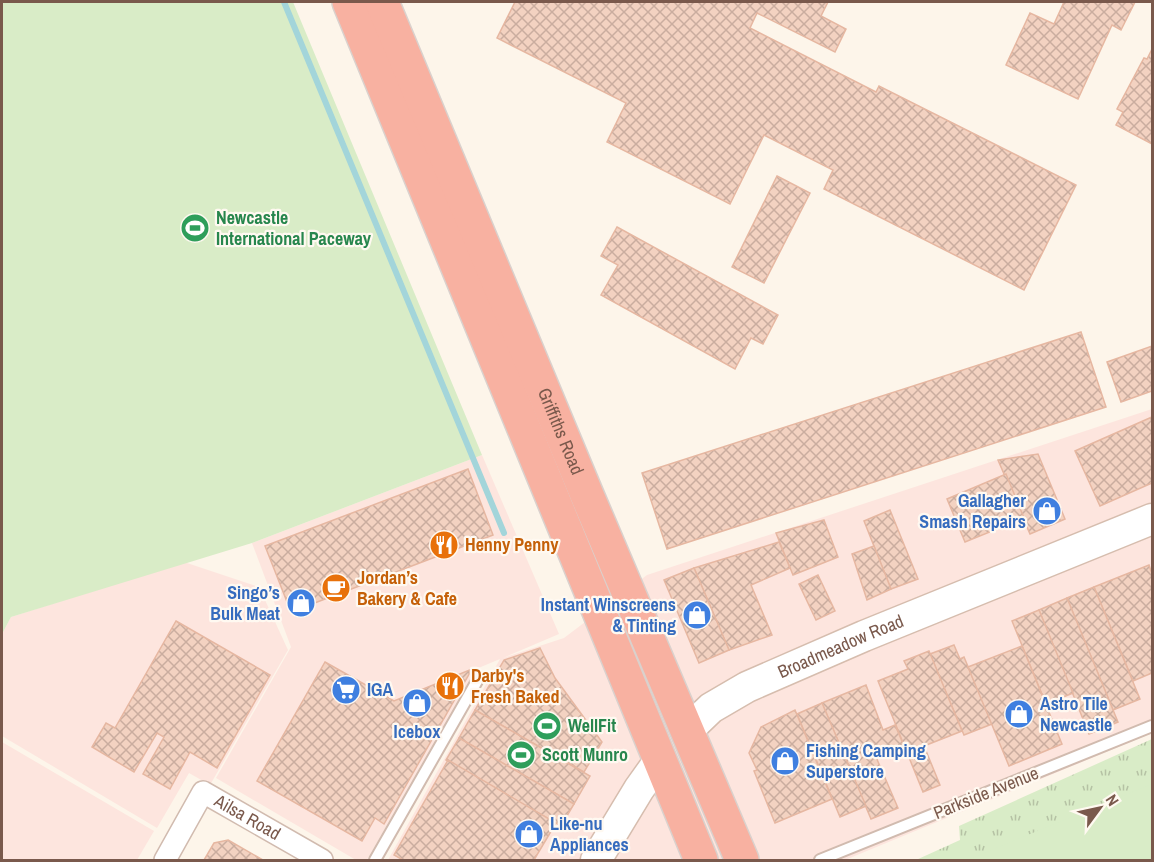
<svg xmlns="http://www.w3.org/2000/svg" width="1154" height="862" font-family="'Archivo Narrow',sans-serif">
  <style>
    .commercial { fill: #fde5de }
    .grass { fill: url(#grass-tufts) }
    .garden { fill: #d9ecc7 }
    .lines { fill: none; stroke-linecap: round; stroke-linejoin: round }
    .stream { stroke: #a3d5da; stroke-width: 6 }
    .building { fill: url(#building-cross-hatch); stroke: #e6b7a1; stroke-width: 1.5 }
    .lane-casing { stroke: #d1bbaf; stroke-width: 14 }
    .street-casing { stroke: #d1bbaf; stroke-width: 24 }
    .secondary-casing { stroke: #d6bdae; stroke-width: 33 }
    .highway-casing { stroke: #dad1cd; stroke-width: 36 }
    .lane { stroke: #fff; stroke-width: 10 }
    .street { stroke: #fff; stroke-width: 21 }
    .secondary { stroke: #fff; stroke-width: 30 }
    .highway { stroke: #f8b1a1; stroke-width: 33 }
    .labels { text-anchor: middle; stroke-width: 4.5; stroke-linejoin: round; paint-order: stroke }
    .leisure-label { font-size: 18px; font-weight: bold; fill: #27864d; stroke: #fff9f1; text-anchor: start }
    .street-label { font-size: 18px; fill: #7a594c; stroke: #fff9f1 }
    .shop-label { font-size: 18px; font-weight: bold; fill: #366cbe; stroke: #fff9f1; text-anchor: start }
    .food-label { font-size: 18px; font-weight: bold; fill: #c56008; stroke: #fff9f1; text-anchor: start }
  </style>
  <defs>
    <pattern id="grass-tufts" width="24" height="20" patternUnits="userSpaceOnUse" patternTransform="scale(1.5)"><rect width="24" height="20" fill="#d9ecc7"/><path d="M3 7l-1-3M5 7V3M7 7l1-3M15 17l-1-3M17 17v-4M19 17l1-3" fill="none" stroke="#b5c2a4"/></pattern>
    <pattern id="building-cross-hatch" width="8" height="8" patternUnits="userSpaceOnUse" patternTransform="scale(1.5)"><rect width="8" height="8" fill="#f3d2c1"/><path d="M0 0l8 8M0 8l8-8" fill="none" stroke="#caad9f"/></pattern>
  </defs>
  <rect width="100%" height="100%" fill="#fdf5ea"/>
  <g class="commercial">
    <polygon points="1152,409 1152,733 845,860 388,860 500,659 476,669 367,860 356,860 216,778 291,647 252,543 482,455 559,634 503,658 564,638 647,575"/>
    <polygon points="184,562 259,587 288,650 210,785 189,773 157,828 2,736 2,634 11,617"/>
    <polygon points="2,742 154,831 137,860 2,860"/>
  </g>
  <polygon class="grass" points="1152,739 1152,860 916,860 960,840 959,826"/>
  <g class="garden">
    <polygon points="2,2 293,2 482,455 252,543 11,617 2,634"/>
    <polygon points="1152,784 1152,860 967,860"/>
  </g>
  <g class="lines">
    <polyline class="stream" points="284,2 504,533"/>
  </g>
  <g class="building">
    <polygon points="515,2 828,2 821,16 846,29 835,52 757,13 750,28 876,92 879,86 1076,185 1024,290 824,189 833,170 764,135 730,204 607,142 626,103 497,38"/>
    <polygon points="1062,2 1135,2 1121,30 1112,25 1078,99 1006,65 1030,13 1054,24 1064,2"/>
    <polygon points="1152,49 1152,144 1116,125 1123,112 1117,109 1144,58 1147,59"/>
    <polygon points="777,176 810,193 764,283 732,267"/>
    <polygon points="617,227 778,315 763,344 751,338 735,369 601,295 618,265 601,256"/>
    <polygon points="1081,332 1106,407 667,549 642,473"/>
    <polygon points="1152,346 1152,391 1121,402 1107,362"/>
    <polygon points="1152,417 1152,483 1100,506 1075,451"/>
    <polygon points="1038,454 1065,519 1030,534 998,460"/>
    <polygon points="468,469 493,535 291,612 265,546"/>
    <polygon points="1006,474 1024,518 965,542 947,499"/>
    <polygon points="890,510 918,579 891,589 864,521"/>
    <polygon points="824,520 838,557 793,575 776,533"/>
    <polygon points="779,542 790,568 751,585 772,635 729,650 694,568"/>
    <polygon points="874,546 891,589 867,600 852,554"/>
    <polygon points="1149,565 1152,574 1152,673 1133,681 1094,587"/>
    <polygon points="694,568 729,650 699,663 664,580"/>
    <polygon points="818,575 835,611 816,620 799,584"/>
    <polygon points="1094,587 1140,699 1113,710 1067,598"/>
    <polygon points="1067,598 1118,722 1089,734 1039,610"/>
    <polygon points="1039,610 1073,693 1046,704 1012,621"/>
    <polygon points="176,621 270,675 217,768 190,752 170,789 143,774 164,737 157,733 134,772 92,747 106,723 115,728"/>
    <polygon points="954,645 960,659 964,657 992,724 964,735 930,654"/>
    <polygon points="1022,646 1062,744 1009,766 968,667"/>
    <polygon points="540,648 555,678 602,742 584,772 475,710 504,660"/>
    <polygon points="929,651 962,731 924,746 940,785 923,792 878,681 908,669 904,661"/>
    <polygon points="325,662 394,701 472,669 384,824 375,818 362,841 257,781"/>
    <polygon points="866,685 883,730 895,725 904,746 876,757 898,808 871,819 822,703"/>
    <polygon points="822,703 866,806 840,817 797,714"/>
    <polygon points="475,710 590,776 574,804 459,738"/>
    <polygon points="795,710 832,799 775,823 754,771 757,770 749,753 761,727"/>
    <polygon points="459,738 574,804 561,826 446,760"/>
    <polygon points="448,760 556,823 534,860 403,860 394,855"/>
    <polygon points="228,840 263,860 204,860 214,843"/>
  </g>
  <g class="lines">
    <g class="lane-casing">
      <g id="lane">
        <polyline points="375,860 477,681"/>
        <polyline points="820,860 1152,726"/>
      </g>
    </g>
    <g class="street-casing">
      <g id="street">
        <path id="s1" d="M165 860 203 792 322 860"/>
      </g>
    </g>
    <g class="secondary-casing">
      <g id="secondary">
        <path id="s2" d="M687 731 711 708 747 687 864 636 1152 519"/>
        <polyline points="596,860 639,789 659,761"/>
      </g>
    </g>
    <g class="highway-casing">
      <g id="highway">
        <polyline points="349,2 701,860"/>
        <path id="s3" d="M382 2 587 495 742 860"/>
      </g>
    </g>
    <use href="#lane" class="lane"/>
    <use href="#street" class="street"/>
    <use href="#secondary" class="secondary"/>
    <use href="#highway" class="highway"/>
  </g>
  <defs>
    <g id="stadium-disc" transform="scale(1.5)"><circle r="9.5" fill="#2e9e5b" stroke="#fff9f1"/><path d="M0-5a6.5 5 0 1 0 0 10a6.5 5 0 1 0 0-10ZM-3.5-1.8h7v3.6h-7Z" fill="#fff"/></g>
    <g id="shop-disc" transform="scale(1.5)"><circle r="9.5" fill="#3f7fe0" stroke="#fff9f1"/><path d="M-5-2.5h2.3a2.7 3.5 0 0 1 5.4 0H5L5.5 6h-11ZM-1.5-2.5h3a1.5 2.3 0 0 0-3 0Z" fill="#fff"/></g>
    <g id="restaurant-disc" transform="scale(1.5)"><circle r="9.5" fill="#e8710a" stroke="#fff9f1"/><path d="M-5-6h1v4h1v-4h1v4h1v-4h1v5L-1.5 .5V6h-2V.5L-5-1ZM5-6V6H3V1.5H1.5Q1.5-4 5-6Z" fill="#fff"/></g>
    <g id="cafe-disc" transform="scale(1.5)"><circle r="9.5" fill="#e8710a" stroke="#fff9f1"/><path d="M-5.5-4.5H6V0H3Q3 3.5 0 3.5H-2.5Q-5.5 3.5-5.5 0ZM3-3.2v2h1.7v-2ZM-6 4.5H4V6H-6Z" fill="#fff"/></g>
    <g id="supermarket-disc" transform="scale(1.5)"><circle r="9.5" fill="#3f7fe0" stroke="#fff9f1"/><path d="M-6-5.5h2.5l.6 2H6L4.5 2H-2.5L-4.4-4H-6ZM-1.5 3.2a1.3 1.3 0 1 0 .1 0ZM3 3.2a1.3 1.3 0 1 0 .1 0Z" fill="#fff"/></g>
  </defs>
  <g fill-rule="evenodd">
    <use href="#stadium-disc" x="195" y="228"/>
    <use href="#shop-disc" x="1047" y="511"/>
    <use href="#restaurant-disc" x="444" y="545"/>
    <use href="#cafe-disc" x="336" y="588"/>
    <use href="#shop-disc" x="301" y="603"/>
    <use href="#shop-disc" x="697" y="615"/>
    <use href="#restaurant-disc" x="450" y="686"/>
    <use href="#supermarket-disc" x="346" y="690"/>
    <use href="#shop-disc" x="417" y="703"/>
    <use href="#shop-disc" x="1019" y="714"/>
    <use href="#stadium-disc" x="547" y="726"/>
    <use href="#stadium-disc" x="521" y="755"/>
    <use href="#shop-disc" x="785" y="761"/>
    <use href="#shop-disc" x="529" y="834"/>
  </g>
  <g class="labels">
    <g class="leisure-label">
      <text x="216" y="224">Newcastle<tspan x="216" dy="21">International Paceway</tspan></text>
      <text x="568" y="732">WellFit</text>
      <text x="542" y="761">Scott Munro</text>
    </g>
    <g class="street-label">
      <text dy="6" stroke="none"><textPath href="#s3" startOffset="465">Griffiths Road</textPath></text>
      <text dy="6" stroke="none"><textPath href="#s2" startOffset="177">Broadmeadow Road</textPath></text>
      <text transform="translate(986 793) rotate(-22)" y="6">Parkside Avenue</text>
      <text dy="6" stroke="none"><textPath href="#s1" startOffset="129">Ailsa Road</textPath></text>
    </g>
    <g class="shop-label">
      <text x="1026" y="507" text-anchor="end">Gallagher<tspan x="1026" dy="21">Smash Repairs</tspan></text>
      <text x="280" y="599" text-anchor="end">Singo’s<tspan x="280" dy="21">Bulk Meat</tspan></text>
      <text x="676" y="611" text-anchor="end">Instant Winscreens<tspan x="676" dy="21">&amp; Tinting</tspan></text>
      <text x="367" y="696">IGA</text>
      <text x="1040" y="710">Astro Tile<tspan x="1040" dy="21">Newcastle</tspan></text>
      <text x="417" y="738" text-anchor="middle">Icebox</text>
      <text x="806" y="757">Fishing Camping<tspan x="806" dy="21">Superstore</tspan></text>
      <text x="550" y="830">Like-nu<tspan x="550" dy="21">Appliances</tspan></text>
    </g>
    <g class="food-label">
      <text x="465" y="551">Henny Penny</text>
      <text x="357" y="584">Jordan’s<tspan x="357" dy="21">Bakery &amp; Cafe</tspan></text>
      <text x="471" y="682">Darby's<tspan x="471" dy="21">Fresh Baked</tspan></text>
    </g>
  </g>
  <rect width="1154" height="862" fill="none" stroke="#7a594c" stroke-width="6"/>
  <g transform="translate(1100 808) rotate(57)" stroke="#fff9f1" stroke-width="4.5" paint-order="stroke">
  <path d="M0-4.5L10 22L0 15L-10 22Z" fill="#7a594c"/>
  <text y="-9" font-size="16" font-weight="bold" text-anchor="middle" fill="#7a594c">N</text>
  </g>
</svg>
